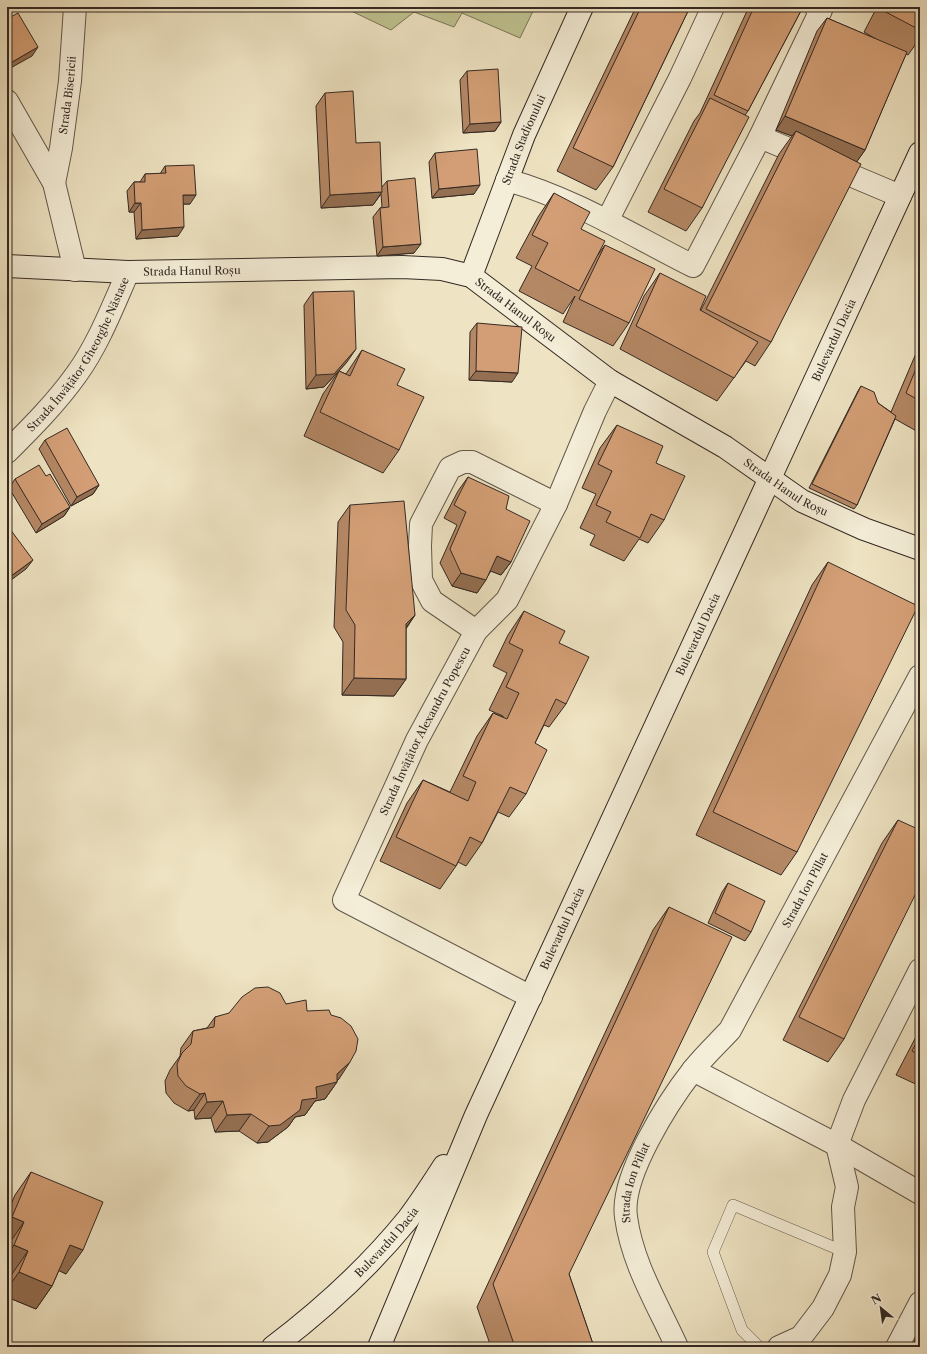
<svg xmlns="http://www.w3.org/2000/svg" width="927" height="1354" font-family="'Libre Caslon Text',serif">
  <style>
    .green { fill: #bfc28f; stroke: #7a7659 }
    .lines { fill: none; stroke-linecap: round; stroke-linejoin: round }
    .lane-casing { stroke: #62584b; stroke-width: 12 }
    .street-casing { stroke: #62584b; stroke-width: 24 }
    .secondary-casing { stroke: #342923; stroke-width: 24 }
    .lane { stroke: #f4edd7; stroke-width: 11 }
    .street { stroke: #f4edd7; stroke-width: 22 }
    .secondary { stroke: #f4edd7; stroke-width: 22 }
    .wall { fill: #b58865; stroke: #342923 }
    .shaded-wall { fill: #946f52; stroke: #342923 }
    .building { fill: #d39e75; stroke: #342923 }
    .labels { text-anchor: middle; stroke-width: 3.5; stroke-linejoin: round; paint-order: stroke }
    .street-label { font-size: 11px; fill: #342923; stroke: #f4edd7 }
  </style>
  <rect width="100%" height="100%" fill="#eee3c2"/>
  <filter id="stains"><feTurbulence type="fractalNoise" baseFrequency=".005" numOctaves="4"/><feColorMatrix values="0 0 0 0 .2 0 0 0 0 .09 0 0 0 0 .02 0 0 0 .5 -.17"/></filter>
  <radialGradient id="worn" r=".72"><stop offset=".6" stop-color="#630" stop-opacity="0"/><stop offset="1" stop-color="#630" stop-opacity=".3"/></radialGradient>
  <polygon class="green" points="343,7 535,7 520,38 462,13 454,27 414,12 391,30"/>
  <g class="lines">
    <g class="lane-casing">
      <polyline id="lane" points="759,1347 742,1330 713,1252 733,1205 845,1252"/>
    </g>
    <g class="street-casing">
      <g id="street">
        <polyline points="7,101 54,183 75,270"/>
        <polyline points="760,137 900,196"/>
        <path d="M507 180C573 198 633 236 693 266L760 137 821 10 816 7"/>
        <path id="s1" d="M54 183 61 148 70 81 75 7"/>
        <polyline points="607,221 680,78 713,7"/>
        <path id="s2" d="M7 452C31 428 56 403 76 375 98 345 113 306 128 272"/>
        <polyline points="476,631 432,601 421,580 420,546 421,524 450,468 463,462 472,462 556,504"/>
        <path id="s3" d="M531 997 344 900 417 740 476 631 507 600 556 504 595 411 610 381"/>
        <polyline points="693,1070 837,1145 920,1193"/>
        <path id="s4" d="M677 1347C658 1305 632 1263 626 1217 620 1177 668 1102 693 1070 704 1056 718 1043 730 1030L920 676"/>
        <polyline points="779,1347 801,1337 823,1308 840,1275 845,1252 843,1207 847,1187 837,1145 854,1100 920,970"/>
        <polyline points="897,1347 920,1303"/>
      </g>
    </g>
    <g class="secondary-casing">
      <g id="secondary">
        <path id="s5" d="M7 266 128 272 402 267 442 269 471 276 610 381 725 447 802 501 864 529 920 549"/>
        <path id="s6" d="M471 276 524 135 582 7"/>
        <path id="s7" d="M273 1347C322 1310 369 1267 408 1219 421 1202 433 1183 444 1166"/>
        <path id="s8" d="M379 1347 476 1115 920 153"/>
      </g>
    </g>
    <use href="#lane" class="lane"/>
    <use href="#street" class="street"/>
    <use href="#secondary" class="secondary"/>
  </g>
  <g class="wall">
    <polygon points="636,7 690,7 613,167 596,190 557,171"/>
    <polygon points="750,7 803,7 748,111 745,115 702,208 686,231 648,212 694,121 700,113 747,11"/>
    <polygon points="871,7 920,7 920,38 908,55 906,54 865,150 857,161 771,342 755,366 746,361 717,401 620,349 644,296 660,273 701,310 779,154 792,136 776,130 817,31 827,18 876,39 864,32 876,9"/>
    <polygon points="467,71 501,122 495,131 463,133 460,80"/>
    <polygon points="325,93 356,143 382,187 387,181 414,253 377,256 373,217 380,208 382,207 381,194 373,205 321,208 316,106"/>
    <polygon points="435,153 474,194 432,198 429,162"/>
    <polygon points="165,166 190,204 183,204 178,236 136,239 134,212 129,212 127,191 134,182 140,182 145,174 160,174"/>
    <polygon points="554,193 581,229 597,256 605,245 629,323 613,346 563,322 575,296 563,314 519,291 532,266 516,258 538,217"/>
    <polygon points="313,292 347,362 324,387 306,389 304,305"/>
    <polygon points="477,323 512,382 469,380 470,332"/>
    <polygon points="920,344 920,433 895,419 857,505 854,509 809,488 858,391 861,386 878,403 891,412"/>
    <polygon points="362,350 397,385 399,450 383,473 304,436 323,394 339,371 346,374"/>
    <polygon points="617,425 656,463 664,520 648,543 639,539 624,561 590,545 595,535 580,528 596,494 582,488 600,448"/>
    <polygon points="45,440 99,485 93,494 71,506 39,449"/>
    <polygon points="46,476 70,507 64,516 36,533 9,488 15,479"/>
    <polygon points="468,477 506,509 511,562 501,575 491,571 477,593 452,586 440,563 457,525 444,518 458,491"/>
    <polygon points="350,505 415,615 406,629 406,679 394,696 342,695 343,642 334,627 338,522"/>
    <polygon points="828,562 797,852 781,875 696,835 812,585"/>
    <polygon points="524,611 559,643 566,704 549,727 544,725 535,743 526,794 509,817 498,812 482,843 466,866 458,862 456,866 440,889 380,861 407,803 423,780 450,792 477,736 493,713 503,717 503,716 489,710 507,673 493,666 508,635"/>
    <polygon points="898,820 844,1039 828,1062 783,1040 882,843"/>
    <polygon points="728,883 751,932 745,941 708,923 722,892"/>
    <polygon points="669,907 569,1274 594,1347 491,1347 477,1307 653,930"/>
    <polygon points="286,1004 307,1011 339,1079 337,1080 337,1082 325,1099 315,1101 305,1115 295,1117 288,1127 268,1142 257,1143 239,1131 215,1132 211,1118 195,1119 194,1110 188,1111 174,1103 166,1093 165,1081 170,1070 180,1056 181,1048 193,1031 207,1028 215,1017"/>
    <polygon points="920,1029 920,1086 896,1075"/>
    <polygon points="31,1172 66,1274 59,1270 52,1286 36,1309 7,1297 7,1286 12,1274 7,1272 7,1247 8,1245 7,1245 7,1214 15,1195"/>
    <polygon points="920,1328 920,1347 912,1347"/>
  </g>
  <g class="shaded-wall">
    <polygon points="871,7 877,7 876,9"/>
    <polygon points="38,47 32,56 7,70 7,65"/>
    <polygon points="785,116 865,150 856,163 796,131 792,136 776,130"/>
    <polygon points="501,122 495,131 463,133 470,124"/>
    <polygon points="480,185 474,194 432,198 439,189"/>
    <polygon points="382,192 373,205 321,208 330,195"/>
    <polygon points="183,195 196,195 190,204 176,204"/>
    <polygon points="135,203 141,203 134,212 129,212"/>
    <polygon points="184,227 178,236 136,239 142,230"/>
    <polygon points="421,244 414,253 377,256 383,247"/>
    <polygon points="356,349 347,362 324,387 306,389 316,375"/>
    <polygon points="476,371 518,373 512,382 469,380"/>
    <polygon points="99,485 93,494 71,506 77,497"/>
    <polygon points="70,507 64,516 36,533 42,524"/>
    <polygon points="497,556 511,562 501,575 488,570"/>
    <polygon points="33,560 26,569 7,583 7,579"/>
    <polygon points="461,573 486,580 477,593 452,586"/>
    <polygon points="415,615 403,632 406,624"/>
    <polygon points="354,678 406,679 394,696 342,695"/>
    <polygon points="350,1062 339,1079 335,1082 337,1082 325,1099 315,1101 305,1115 295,1117 288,1127 268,1142 257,1143 269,1126 316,1087 337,1074"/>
    <polygon points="205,1093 194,1110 188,1111 200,1094"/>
    <polygon points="223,1101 211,1118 195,1119 207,1102"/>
    <polygon points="251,1114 239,1131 215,1132 227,1115"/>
    <polygon points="12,1217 24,1222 8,1245 7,1245 7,1224"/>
    <polygon points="14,1245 28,1251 12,1274 7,1272 7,1255"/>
    <polygon points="70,1245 83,1250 66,1274 53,1268"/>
    <polygon points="19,1272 52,1286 36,1309 7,1297 7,1289"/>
    <polygon points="920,1339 920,1347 914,1347"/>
  </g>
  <g class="building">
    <polygon points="641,7 690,7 613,167 573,148"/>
    <polygon points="754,7 803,7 748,111 714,95"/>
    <polygon points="881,7 920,7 920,30 880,9"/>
    <polygon points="18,13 38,47 7,65 7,19"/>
    <polygon points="827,18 907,52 865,150 785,116"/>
    <polygon points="498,69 501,122 470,124 467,71"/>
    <polygon points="353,91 356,143 380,142 382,192 330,195 325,93"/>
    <polygon points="710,98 749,117 702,208 664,189"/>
    <polygon points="796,131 861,164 771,342 706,309"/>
    <polygon points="477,149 480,185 439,189 435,153"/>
    <polygon points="194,165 196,195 183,195 184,227 142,230 141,203 135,203 134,182 145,182 145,174 166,173 165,166"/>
    <polygon points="415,178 421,244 383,247 380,208 389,207 387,181"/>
    <polygon points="554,193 590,212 581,229 605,241 579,291 535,268 548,243 532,235"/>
    <polygon points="605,245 655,269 629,323 579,299"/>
    <polygon points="660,273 706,296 700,310 758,342 734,378 636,326"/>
    <polygon points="354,291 356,349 334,374 316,375 313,292"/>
    <polygon points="477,323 522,327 518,373 476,371"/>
    <polygon points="362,350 405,369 397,385 424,397 399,450 320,412 339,371 350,376"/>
    <polygon points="920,359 920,401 906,393"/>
    <polygon points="861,386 874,392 878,403 896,416 857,505 812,484"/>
    <polygon points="617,425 663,446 656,463 685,476 664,520 651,514 640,538 606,522 611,512 596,505 612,471 598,464"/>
    <polygon points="67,428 99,485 77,497 45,440"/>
    <polygon points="39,465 46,476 50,474 70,507 42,524 15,479"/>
    <polygon points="468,477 509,496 506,509 530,521 511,562 497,556 486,580 461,573 450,549 466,512 454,505"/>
    <polygon points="404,501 415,615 406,624 406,679 354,678 355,625 346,610 350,505"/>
    <polygon points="7,525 33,560 7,579"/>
    <polygon points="828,562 918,606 797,852 713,812"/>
    <polygon points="524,611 565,631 559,643 589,657 566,704 556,699 535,743 547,750 526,794 510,787 482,843 470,837 456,866 396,837 423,780 468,801 476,782 463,776 493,713 507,719 519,693 506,687 523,650 509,643"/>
    <polygon points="898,820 920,830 920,885 844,1039 799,1017"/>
    <polygon points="728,883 765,901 751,932 715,913"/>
    <polygon points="669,907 732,937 569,1274 594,1347 515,1347 493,1284"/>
    <polygon points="268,987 280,993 286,1004 306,1000 307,1011 329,1010 331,1015 341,1018 351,1026 358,1039 356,1051 350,1062 337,1074 337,1082 316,1087 317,1098 302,1100 300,1110 280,1125 269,1126 251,1114 227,1115 223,1101 207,1102 205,1093 200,1094 186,1086 178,1076 177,1064 182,1053 191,1044 193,1031 214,1027 215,1017 229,1013 242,997 255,988"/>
    <polygon points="920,1036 920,1055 912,1051"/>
    <polygon points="31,1172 103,1202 83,1250 70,1245 52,1286 19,1272 28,1251 14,1245 24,1222 12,1217"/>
  </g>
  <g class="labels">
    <g class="street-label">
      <text dy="4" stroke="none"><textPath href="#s1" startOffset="89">Strada Bisericii</textPath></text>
      <text dy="4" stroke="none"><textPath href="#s6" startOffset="146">Strada Stadionului</textPath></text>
      <text dy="4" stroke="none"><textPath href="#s5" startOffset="185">Strada Hanul Roșu</textPath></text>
      <text dy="4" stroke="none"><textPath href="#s5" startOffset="521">Strada Hanul Roșu</textPath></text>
      <text dy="4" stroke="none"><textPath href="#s8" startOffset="1105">Bulevardul Dacia</textPath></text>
      <text dy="4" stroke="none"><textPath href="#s2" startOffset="122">Strada Învățător Gheorghe Năstase</textPath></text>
      <text dy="4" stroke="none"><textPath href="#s5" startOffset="845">Strada Hanul Roșu</textPath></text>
      <text dy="4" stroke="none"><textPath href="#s8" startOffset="781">Bulevardul Dacia</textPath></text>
      <text dy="4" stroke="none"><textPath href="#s3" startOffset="398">Strada Învățător Alexandru Popescu</textPath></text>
      <text dy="4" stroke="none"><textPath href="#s4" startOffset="518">Strada Ion Pillat</textPath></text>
      <text dy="4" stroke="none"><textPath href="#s8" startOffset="457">Bulevardul Dacia</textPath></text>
      <text dy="4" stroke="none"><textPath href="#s4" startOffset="176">Strada Ion Pillat</textPath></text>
      <text dy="4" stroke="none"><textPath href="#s7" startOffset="155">Bulevardul Dacia</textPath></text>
    </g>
  </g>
  <rect width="927" height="1354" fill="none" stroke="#eee3c2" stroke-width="24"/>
  <rect x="8" y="8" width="911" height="1338" fill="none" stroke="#342923" stroke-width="2"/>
  <rect x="12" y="12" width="903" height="1330" fill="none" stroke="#342923"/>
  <g transform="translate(881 1308) rotate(331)" stroke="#f4edd7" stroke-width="3" paint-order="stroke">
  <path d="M0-3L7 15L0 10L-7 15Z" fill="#342923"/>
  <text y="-6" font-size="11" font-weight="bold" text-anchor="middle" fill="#342923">N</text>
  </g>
  <rect width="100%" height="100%" filter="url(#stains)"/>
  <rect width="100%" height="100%" fill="url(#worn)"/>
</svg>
